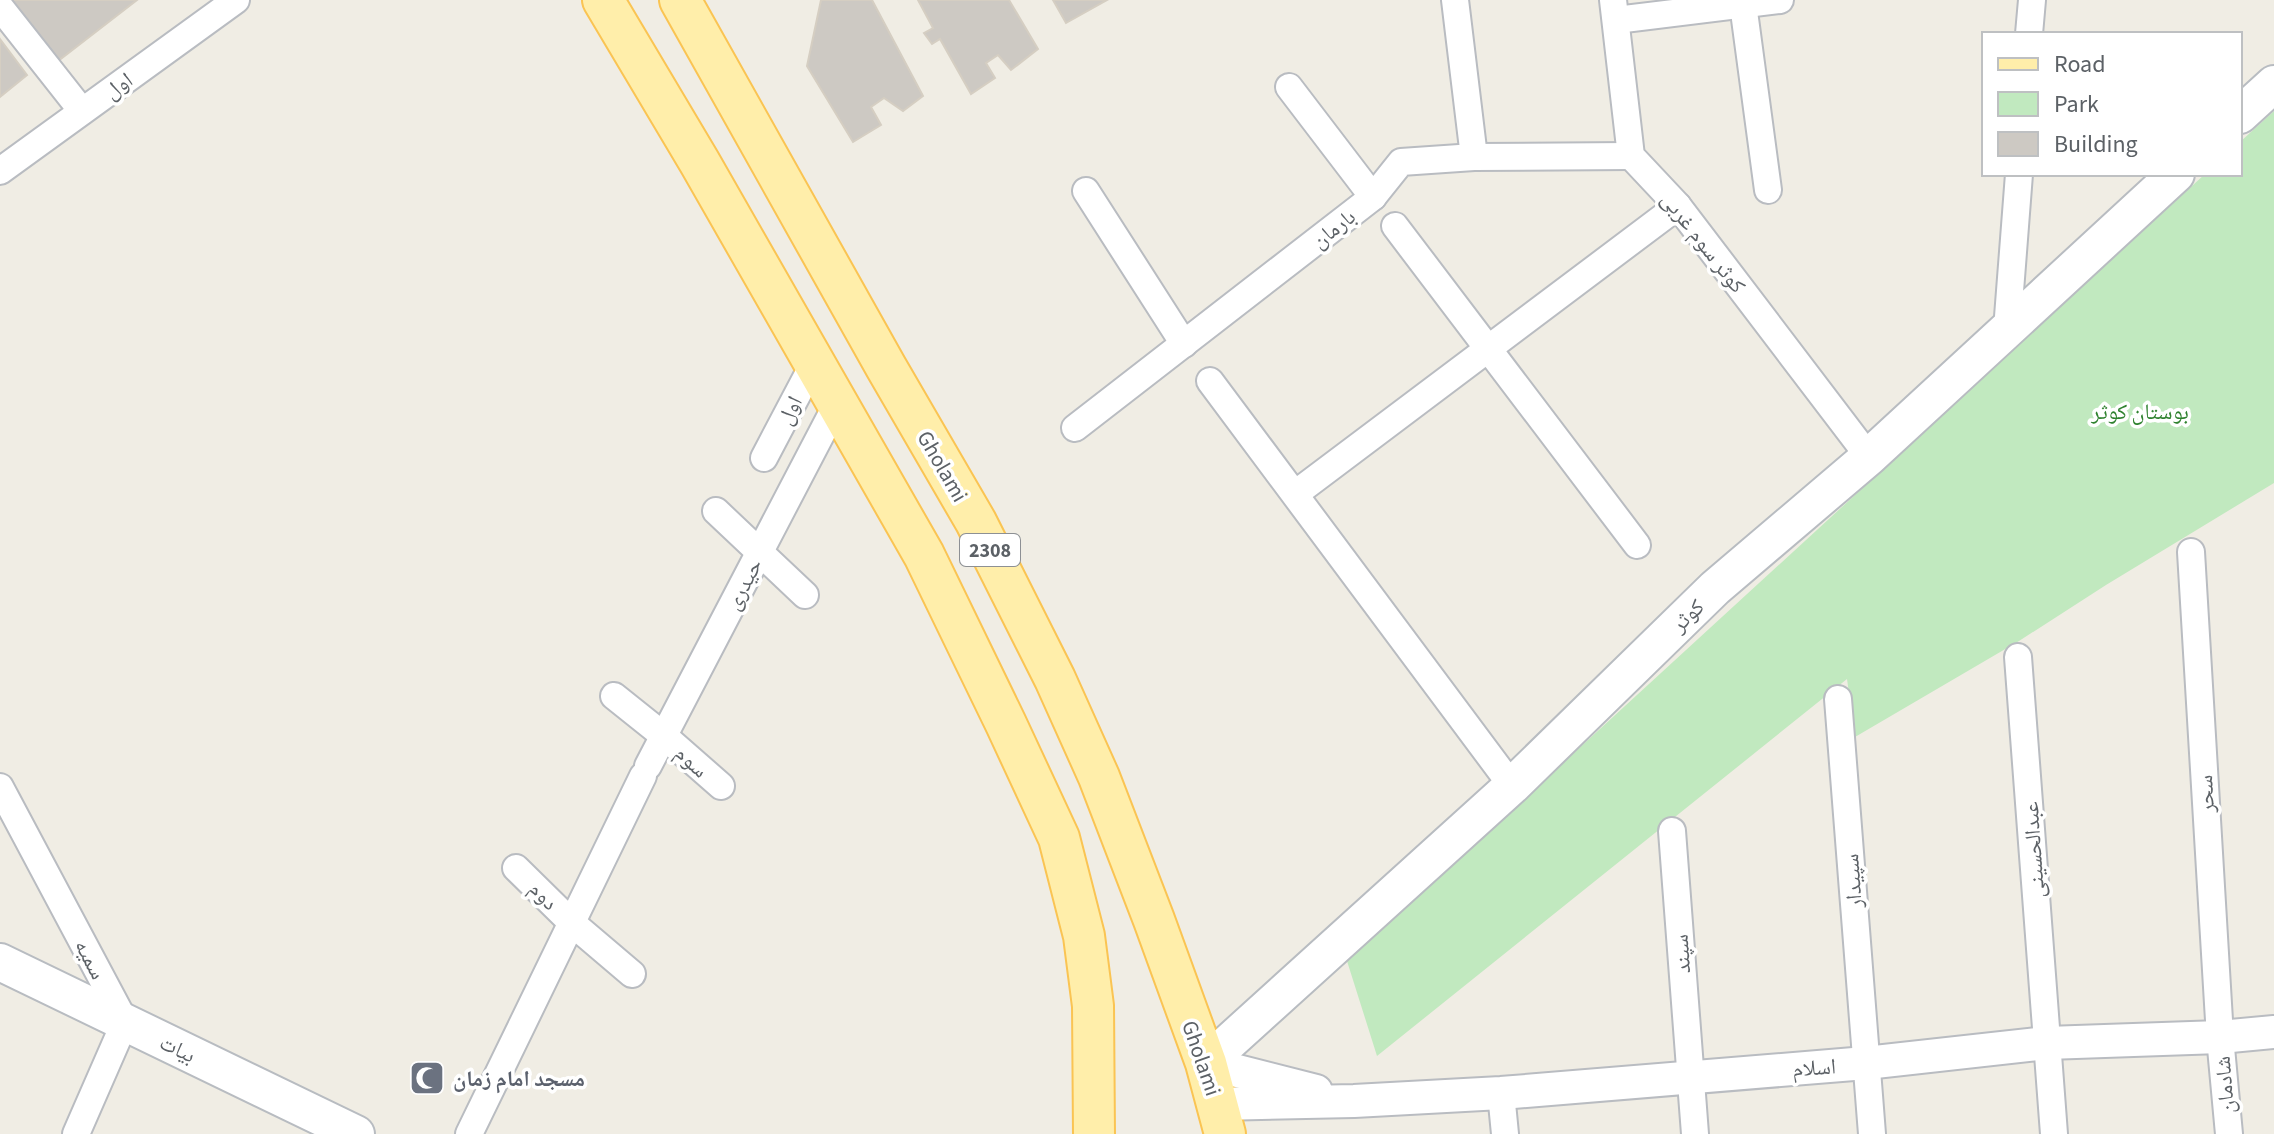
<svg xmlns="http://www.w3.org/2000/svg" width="2274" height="1134" font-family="'Source Sans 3','Noto Naskh Arabic',sans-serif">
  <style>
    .green { fill: #c1e9bf }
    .building { fill: #cdc9c3; stroke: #d5cec2; stroke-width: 2 }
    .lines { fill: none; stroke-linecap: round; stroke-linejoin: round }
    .minor-casing { stroke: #b9bcc1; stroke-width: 30 }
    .tertiary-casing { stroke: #b9bcc1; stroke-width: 36 }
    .secondary-casing { stroke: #b8bcc1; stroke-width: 40 }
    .primary-casing { stroke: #fac453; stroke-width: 44 }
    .minor { stroke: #fff; stroke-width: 26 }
    .tertiary { stroke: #fff; stroke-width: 32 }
    .secondary { stroke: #fff; stroke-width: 36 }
    .primary { stroke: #fea; stroke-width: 40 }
    .labels { text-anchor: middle; stroke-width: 7; stroke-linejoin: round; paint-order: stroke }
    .shield { fill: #fff; stroke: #8d9094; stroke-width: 2 }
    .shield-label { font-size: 20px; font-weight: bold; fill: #5c6166 }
    .street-label { font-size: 22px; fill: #5c6166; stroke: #fff }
    .park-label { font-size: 22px; fill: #2f822f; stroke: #fff }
    .worship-label { font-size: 22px; font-weight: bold; fill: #5b616d; stroke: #fff; text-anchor: start }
  </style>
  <rect width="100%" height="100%" fill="#f0ede4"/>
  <polygon class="green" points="2274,111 2274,483 2106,585 2019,641 1855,737 1847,679 1377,1056 1347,961 2205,174 2240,174 2240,142"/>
  <g class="building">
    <polygon points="12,0 137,0 58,61"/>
    <polygon points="821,0 872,0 923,96 903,111 884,98 871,107 881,125 853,142 807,66"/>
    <polygon points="918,0 1009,0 1038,49 1011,70 998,55 986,63 995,78 971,94 940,39 932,44 924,33 933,28"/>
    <polygon points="1053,0 1107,0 1066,23"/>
    <polygon points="0,39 27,75 0,97"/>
  </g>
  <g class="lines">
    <g class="minor-casing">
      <g id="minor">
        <polyline points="1455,0 1474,157"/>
        <polyline points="1613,0 1631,156 1678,206 1869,457"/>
        <polyline points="1743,4 1768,190"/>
        <polyline points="0,7 82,111"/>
        <polyline points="1616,20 1780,0"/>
        <polyline points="2029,34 2032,0"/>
        <polyline points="1289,87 1373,197"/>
        <polyline points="0,171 236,0"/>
        <polyline points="1086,191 1184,344"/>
        <polyline points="1395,226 1637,545"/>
        <polyline points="2007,330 2019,174"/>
        <polyline points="1210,381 1512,786"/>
        <polyline points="1075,428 1373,197 1401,162 1474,157 1631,156"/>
        <polyline points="764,458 815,361"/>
        <polyline points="1295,494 1678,206"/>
        <polyline points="716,511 805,595"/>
        <polyline points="2191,552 2220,1037 2229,1134"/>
        <polyline points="2018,657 2054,1134"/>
        <polyline points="614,696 664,736 721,786"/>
        <polyline points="1838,699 1872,1134"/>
        <polyline points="648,766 838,402"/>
        <polyline points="0,787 125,1022 76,1134"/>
        <polyline points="1672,831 1695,1134"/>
        <polyline points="516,868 572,923 632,974"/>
        <polyline points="1501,1093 1505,1134"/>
        <polyline points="469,1134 643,776"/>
      </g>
    </g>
    <g class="tertiary-casing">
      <g id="tertiary">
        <polyline points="1206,1063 1316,1091"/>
        <polyline points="1218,1104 1354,1101 1501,1093 1866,1063 2047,1043 2220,1037 2274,1032"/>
      </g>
    </g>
    <g class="secondary-casing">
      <g id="secondary">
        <polyline points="2240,115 2274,84"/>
        <polyline points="0,962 356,1134"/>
        <polyline points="1206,1063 1512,786 1715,588 1869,457 2176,174"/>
      </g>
    </g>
    <g class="primary-casing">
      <g id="primary">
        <polyline points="603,0 700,163 924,555 1006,724 1059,838 1084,936 1093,1006 1094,1134"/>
        <polyline points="680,0 886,367 976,522 1055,679 1099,777 1154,920 1206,1063 1225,1134"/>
      </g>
    </g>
    <use href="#minor" class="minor"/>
    <use href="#tertiary" class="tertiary"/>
    <use href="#secondary" class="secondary"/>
    <use href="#primary" class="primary"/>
  </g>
  <defs>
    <g id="mosque-square" transform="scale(1.8)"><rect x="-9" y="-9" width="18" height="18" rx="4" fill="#6b7280" stroke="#fff"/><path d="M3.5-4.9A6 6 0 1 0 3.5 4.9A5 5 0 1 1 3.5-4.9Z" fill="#fff"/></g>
  </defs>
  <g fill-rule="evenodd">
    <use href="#mosque-square" x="427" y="1078"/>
  </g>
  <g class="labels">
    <rect class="shield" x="960" y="534" width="60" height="32" rx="6"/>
    <g class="shield-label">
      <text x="990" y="557">2308</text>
    </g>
    <g class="street-label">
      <text transform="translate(118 85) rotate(-36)" y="8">اول</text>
      <text transform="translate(1333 228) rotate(-38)" y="8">بارمان</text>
      <text transform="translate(1704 242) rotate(52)" y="8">کوثر سوم غربی</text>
      <text transform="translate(789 410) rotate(-63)" y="8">اول</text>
      <text transform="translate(943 466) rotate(60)" y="8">Gholami</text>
      <text transform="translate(743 584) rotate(-62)" y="8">حیدری</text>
      <text transform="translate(1687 615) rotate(-44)" y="8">کوثر</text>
      <text transform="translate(692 761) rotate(42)" y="8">سوم</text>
      <text transform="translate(2205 794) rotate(-93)" y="8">سحر</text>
      <text transform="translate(2033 850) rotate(-94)" y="8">عبدالحسینی</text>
      <text transform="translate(1852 881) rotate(-94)" y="8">سپیدار</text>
      <text transform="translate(544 895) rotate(45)" y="8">دوم</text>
      <text transform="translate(1681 954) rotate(-94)" y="8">سپند</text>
      <text transform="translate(91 959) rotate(62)" y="8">سمیه</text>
      <text transform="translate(178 1048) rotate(26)" y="8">بیات</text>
      <text transform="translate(1202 1058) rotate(71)" y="8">Gholami</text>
      <text transform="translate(1814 1067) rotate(-4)" y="8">اسلام</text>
      <text transform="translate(2224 1085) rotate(-95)" y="8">شادمان</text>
    </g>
    <g class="park-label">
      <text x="2140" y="419">بوستان کوثر</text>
    </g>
    <g class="worship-label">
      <text x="453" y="1086">مسجد امام زمان</text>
    </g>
  </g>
  <rect x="1982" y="32" width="260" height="144" fill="#ffffff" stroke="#bec0c2" stroke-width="2"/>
  <rect x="1998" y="58" width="40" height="12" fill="#ffeeaa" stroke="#bec0c2" stroke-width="2"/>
  <text x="2054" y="72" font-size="24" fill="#5c6166">Road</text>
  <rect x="1998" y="92" width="40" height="24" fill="#c1e9bf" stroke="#bec0c2" stroke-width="2"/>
  <text x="2054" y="112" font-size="24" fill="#5c6166">Park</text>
  <rect x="1998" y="132" width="40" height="24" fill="#cdc9c3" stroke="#bec0c2" stroke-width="2"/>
  <text x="2054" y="152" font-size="24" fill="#5c6166">Building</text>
</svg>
